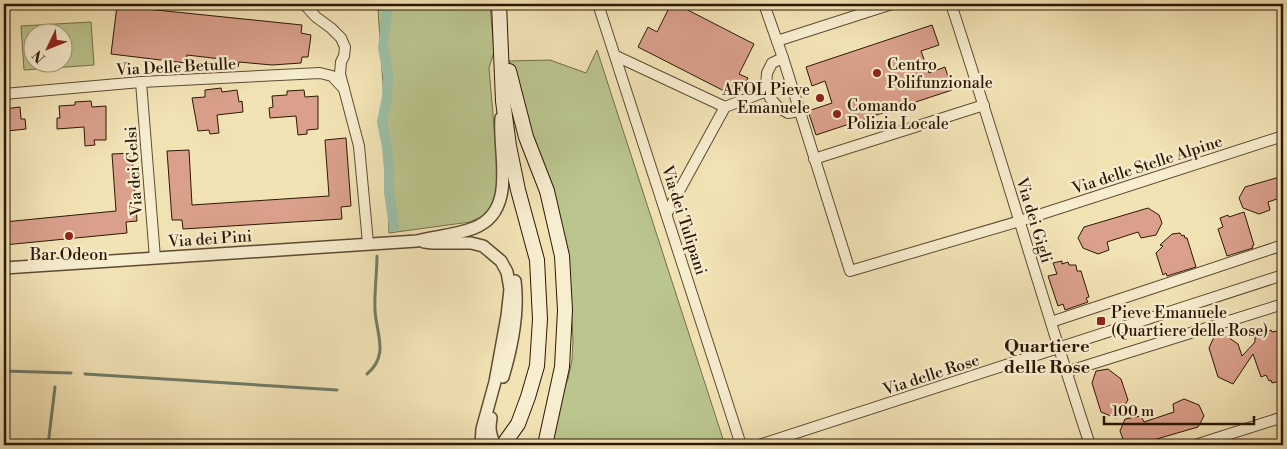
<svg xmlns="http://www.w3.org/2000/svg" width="1287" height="449" font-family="'Libre Bodoni',serif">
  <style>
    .green { fill: #bac48d; stroke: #736e49; fill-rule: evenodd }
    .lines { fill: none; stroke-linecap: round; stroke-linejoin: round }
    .stream { stroke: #6f7c67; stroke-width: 3 }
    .canal { stroke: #9cbfa8; stroke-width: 10 }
    .building { fill: #daa08b; stroke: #2c1805 }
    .minor-casing { stroke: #5e4b31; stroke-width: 12 }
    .tertiary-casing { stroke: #5e4b31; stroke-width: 14 }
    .secondary-casing { stroke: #2c1805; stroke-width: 16 }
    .minor { stroke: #f7edcf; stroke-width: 10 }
    .tertiary { stroke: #f7edcf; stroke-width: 11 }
    .secondary { stroke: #f7edcf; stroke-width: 14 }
    .poi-dot { fill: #8f2418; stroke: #f7edcf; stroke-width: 2 }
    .labels { text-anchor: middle; stroke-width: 4.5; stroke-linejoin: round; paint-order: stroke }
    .poi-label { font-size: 16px; fill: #2c1805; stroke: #f7edcf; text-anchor: start }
    .street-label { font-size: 16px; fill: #2c1805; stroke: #f7edcf }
    .neighbourhood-label { font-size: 18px; font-weight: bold; fill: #2c1805; stroke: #f7edcf }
  </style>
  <rect width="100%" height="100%" fill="#f2e3b5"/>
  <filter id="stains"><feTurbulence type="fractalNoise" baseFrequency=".004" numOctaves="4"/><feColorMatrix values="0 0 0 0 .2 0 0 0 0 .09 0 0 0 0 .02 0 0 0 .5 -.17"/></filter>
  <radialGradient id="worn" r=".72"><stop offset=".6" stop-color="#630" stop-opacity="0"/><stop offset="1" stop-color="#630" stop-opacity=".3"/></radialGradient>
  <g class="green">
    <polygon points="437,4 490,4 494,52 489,68 498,173 497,193 493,204 483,216 470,222 389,233 387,169 379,119 384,99 378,10"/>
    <path d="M91 22 94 65 24 70 21 26ZM32 32H62V62H32Z"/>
    <polygon points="597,50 723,439 724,445 550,445 561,396 568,379 572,360 573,339 570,290 509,61 550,60 586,73"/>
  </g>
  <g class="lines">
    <g class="stream">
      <polyline points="4,371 71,373"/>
      <polyline points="85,374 337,390"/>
      <path d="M367 374C389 355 377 336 375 311 374 293 377 274 377 256"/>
      <polyline points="48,445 55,387"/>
    </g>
    <polyline class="canal" points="388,4 383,47 388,75 387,97 382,122 387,147 389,170 389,192 394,227"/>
  </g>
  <g class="building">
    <polygon points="671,4 676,4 754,44 739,74 748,78 740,94 734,96 638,47 648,27 657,32"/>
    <polygon points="117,6 302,25 301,33 311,35 308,57 302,57 301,63 272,65 239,62 238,67 220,65 221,59 187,55 186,63 111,54"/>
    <polygon points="932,25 939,45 921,51 929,73 945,67 952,90 816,135 808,111 832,103 825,81 812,86 806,67"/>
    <polygon points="221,88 222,92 237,90 239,102 242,101 243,112 217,115 219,133 210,134 209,130 198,131 192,98 205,97 205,90"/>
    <polygon points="304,90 305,97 318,96 318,129 307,130 307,134 298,135 296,116 270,118 269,108 273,107 272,96 287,95 287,91"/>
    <polygon points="91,101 92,107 106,106 106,140 94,140 95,145 85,146 84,127 57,129 57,118 60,118 59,106 75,105 75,102"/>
    <polygon points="20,107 21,119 25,119 26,129 7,131 6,129 4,129 4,109"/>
    <polygon points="346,138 351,206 341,207 342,219 183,229 182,220 172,220 167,151 189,150 192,205 329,196 325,140"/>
    <polygon points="132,153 137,221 126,222 127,233 4,245 4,222 116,211 112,154"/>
    <polygon points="1283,176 1283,197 1268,202 1270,210 1259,214 1243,208 1239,198 1245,187"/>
    <polygon points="1148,208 1159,215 1162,223 1156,235 1141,238 1138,232 1107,242 1109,250 1098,254 1083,248 1078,238 1084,227"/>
    <polygon points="1244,212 1254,245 1252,246 1253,248 1227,256 1218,229 1223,227 1220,218 1228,215 1229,217"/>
    <polygon points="1180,233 1182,236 1184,235 1185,238 1187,238 1196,267 1167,276 1166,273 1163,275 1156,253 1163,246 1160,245 1172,234"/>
    <polygon points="1062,261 1062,264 1068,262 1069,265 1076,265 1077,271 1081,271 1089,297 1086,298 1088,302 1065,310 1063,304 1058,306 1048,276 1057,274 1053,263"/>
    <polygon points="1271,330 1272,332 1277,331 1279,336 1281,335 1283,341 1283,377 1280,378 1281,381 1272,383 1271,380 1269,381 1266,375 1261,377 1253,354 1233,384 1218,377 1209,348 1214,337 1225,335 1238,344 1242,356 1255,342 1255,337 1257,335"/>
    <polygon points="1108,369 1121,379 1128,400 1116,418 1101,412 1092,383 1096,371"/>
    <polygon points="1184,399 1199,405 1204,416 1198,427 1136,445 1123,439 1120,431 1125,419 1141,416 1144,422 1174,412 1173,404"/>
  </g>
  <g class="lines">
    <g class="minor-casing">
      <g id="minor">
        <polyline points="304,4 316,17 331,28 341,38 345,47 344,56 341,62 340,74 359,146 368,243"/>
        <polyline points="598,4 741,445"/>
        <polyline points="764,4 783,58 850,271 1020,221 1283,136"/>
        <path d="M951 4C999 150 1042 299 1090 445"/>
        <polyline points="777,41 892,4"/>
        <polyline points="616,56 725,107"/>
        <polyline points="783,58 772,63 767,73 766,86 770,98 779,108 788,113 800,111"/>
        <polyline points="141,82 155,258"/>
        <polyline points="4,94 141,82 320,73 332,76 344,89"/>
        <polyline points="814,159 984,105"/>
        <polyline points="667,213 725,107 767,91"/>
        <polyline points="1051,322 1283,245"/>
        <polyline points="1066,372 1283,304"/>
        <polyline points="759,445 1283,275"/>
        <polyline points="1195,445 1283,417"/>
      </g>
    </g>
    <g class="tertiary-casing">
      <g id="tertiary">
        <polyline points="424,242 433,243 471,243 483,246 501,261 507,272 510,289 507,316 495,382 482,429 481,445"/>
        <path d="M4 268 417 241C436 236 456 235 474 228 518 211 498 154 501 118"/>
        <path d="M503 377C512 347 519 312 515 281"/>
        <path d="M491 418C489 429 490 435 495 445"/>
      </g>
    </g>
    <g class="secondary-casing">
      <g id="secondary">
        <polyline points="499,4 503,101 509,146 518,190 537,260 540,319 537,366 528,397 518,424 503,445"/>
        <polyline points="509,71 526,137 547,191 562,256 565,310 562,367 545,445"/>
      </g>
    </g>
    <use href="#minor" class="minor"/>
    <use href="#tertiary" class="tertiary"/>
    <use href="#secondary" class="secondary"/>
  </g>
  <g class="poi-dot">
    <circle cx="877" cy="73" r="5"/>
    <circle cx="820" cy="98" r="5"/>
    <circle cx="837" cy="114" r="5"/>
    <circle cx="69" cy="236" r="5"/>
    <rect x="1096" y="316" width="10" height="10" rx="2.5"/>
  </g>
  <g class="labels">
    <g class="poi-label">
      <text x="887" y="70">Centro<tspan x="887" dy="18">Polifunzionale</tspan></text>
      <text x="810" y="95" text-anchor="end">AFOL Pieve<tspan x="810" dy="18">Emanuele</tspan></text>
      <text x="847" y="111">Comando<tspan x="847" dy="18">Polizia Locale</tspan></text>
      <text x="69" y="260" text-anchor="middle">Bar Odeon</text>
      <text x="1111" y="318">Pieve Emanuele<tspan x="1111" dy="18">(Quartiere delle Rose)</tspan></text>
    </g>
    <g class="street-label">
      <text transform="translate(176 66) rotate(-3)" y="6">Via Delle Betulle</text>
      <text transform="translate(1147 164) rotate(-18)" y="6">Via delle Stelle Alpine</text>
      <text transform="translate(133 171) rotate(-94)" y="6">Via dei Gelsi</text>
      <text transform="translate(685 220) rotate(72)" y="6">Via dei Tulipani</text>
      <text transform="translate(1035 220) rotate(73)" y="6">Via dei Gigli</text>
      <text transform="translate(210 238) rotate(-4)" y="6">Via dei Pini</text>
      <text transform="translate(931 374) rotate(-18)" y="6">Via delle Rose</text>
    </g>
    <g class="neighbourhood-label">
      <text x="1047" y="352">Quartiere<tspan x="1047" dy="21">delle Rose</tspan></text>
    </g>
  </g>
  <rect width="1287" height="449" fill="none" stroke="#f2e3b5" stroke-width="20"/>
  <rect x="5" y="5" width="1277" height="439" fill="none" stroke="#2c1805" stroke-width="2.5"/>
  <rect x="10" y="10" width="1267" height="429" fill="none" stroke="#2c1805"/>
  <g transform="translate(48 48) rotate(227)"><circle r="24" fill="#f7edcf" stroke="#a6987e"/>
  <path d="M0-4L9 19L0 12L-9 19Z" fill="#8f2418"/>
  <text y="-8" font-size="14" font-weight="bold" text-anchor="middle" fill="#2c1805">N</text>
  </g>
  <path d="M1104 416v8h150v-8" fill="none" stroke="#2c1805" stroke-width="2.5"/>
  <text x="1112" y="416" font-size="15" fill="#2c1805" stroke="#f7edcf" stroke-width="4" paint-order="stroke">100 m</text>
  <rect width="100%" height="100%" filter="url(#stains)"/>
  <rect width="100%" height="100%" fill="url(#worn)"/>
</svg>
